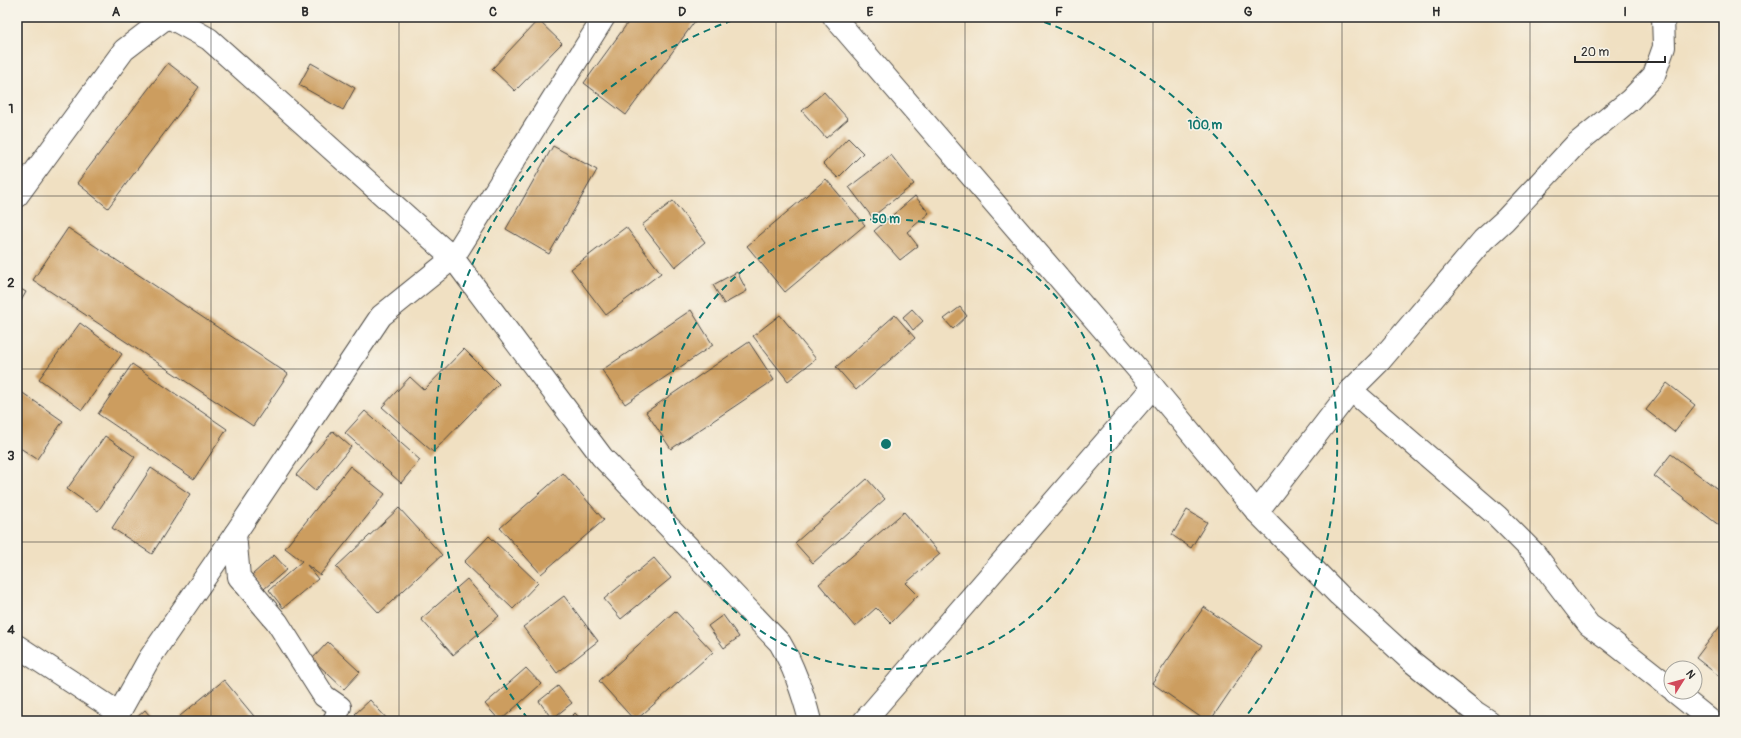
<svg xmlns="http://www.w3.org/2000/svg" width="1741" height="738" font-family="Pangolin,sans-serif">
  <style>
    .building { fill: #cc9d5f }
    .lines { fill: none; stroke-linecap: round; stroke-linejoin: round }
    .minor-casing { stroke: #494642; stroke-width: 24 }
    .tertiary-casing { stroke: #494642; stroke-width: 24 }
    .minor { stroke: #fff; stroke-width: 22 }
    .tertiary { stroke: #fff; stroke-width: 22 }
    .grid { fill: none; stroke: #2b2b2b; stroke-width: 1; stroke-opacity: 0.55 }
    .ring { fill: none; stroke: #0f766e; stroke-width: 2; stroke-dasharray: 7 5 }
    .centre { fill: #0f766e; stroke: #f7f3e8; stroke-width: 2 }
    .ring-label { font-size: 12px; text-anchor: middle; font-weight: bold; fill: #0f766e; stroke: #f7f3e8; stroke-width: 3; stroke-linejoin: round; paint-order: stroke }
    .neatline { fill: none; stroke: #2b2b2b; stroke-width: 1.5 }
    .grid-label { font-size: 13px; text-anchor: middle; font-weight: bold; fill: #2b2b2b }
  </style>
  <rect width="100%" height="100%" fill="#f7f3e8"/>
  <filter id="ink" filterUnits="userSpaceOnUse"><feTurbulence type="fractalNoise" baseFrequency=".025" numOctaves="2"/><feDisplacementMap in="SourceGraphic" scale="8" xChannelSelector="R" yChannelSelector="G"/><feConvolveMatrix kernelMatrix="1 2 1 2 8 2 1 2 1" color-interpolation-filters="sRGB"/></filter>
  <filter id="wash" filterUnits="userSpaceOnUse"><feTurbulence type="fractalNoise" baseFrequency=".012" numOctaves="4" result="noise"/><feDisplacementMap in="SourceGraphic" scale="16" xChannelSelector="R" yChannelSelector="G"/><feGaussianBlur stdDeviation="0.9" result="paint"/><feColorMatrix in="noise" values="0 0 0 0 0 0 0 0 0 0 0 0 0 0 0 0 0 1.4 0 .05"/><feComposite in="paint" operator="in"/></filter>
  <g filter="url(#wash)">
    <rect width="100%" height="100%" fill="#f0e0c2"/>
    <g id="blocks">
      <g class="building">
        <polygon points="632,17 698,17 626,115 584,83"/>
        <polygon points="538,20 562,43 515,91 492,69"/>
        <polygon points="168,63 199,87 108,208 77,183"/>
        <polygon points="311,63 355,88 343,110 299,85"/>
        <polygon points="824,92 848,119 826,138 802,111"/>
        <polygon points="848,138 863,153 838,178 823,164"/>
        <polygon points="553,146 597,170 549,254 506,229"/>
        <polygon points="891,155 914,184 872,217 849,187"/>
        <polygon points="826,179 865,225 785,292 747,246"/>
        <polygon points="915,196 929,213 907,232 918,246 900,260 874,231"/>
        <polygon points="673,201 705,242 675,267 642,225"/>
        <polygon points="626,227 661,273 606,315 571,269"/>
        <polygon points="68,228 288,374 253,426 33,280"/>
        <polygon points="737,272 747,291 724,304 713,285"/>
        <polygon points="17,287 26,292 17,308"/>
        <polygon points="960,307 967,316 953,329 944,319"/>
        <polygon points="912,309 923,321 913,330 903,317"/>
        <polygon points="691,310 713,345 625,404 602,370"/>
        <polygon points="780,315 816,359 788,381 753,336"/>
        <polygon points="895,315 915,338 856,390 836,367"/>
        <polygon points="80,323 122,354 82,410 39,379"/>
        <polygon points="749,342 774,380 671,449 646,412"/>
        <polygon points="464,349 499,384 433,452 382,407 410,377 424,390"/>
        <polygon points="132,364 227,429 194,479 98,414"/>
        <polygon points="1667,383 1695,405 1674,432 1646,410"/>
        <polygon points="17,389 63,421 37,459 17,446"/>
        <polygon points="365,411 420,460 401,483 345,433"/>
        <polygon points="333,431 351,447 315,491 296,475"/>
        <polygon points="105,436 135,457 98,511 67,489"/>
        <polygon points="1671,454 1724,494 1724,529 1654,476"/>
        <polygon points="350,466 385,494 320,575 307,565 318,579 283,608 269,590 302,561 285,548"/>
        <polygon points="151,468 190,494 152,554 112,528"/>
        <polygon points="563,473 604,520 541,574 500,528"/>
        <polygon points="867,479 885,499 813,563 795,543"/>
        <polygon points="399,508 442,555 379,613 336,567"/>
        <polygon points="1187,510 1207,522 1191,548 1172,535"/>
        <polygon points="904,512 940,554 906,583 918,595 891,623 876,608 855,627 819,584"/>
        <polygon points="489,536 538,583 513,609 464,562"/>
        <polygon points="274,555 287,569 264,589 252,575"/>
        <polygon points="654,558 671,578 621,619 604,599"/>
        <polygon points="467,579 499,616 453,655 421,619"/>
        <polygon points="564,596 598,641 557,673 523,627"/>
        <polygon points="1204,607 1261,646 1210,721 1206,721 1152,683"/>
        <polygon points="675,611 713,652 635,721 599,681"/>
        <polygon points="723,615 739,637 724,648 708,626"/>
        <polygon points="1721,625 1724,628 1724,680 1696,658"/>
        <polygon points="328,642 360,672 344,689 312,659"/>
        <polygon points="526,668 541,684 500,721 485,704"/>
        <polygon points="224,680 258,721 184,721 180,716"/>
        <polygon points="558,686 572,703 552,719 539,701"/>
        <polygon points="370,700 389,721 362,721 355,714"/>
        <polygon points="145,710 154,721 133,721"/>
        <polygon points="575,713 583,721 567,721"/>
      </g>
    </g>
  </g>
  <g filter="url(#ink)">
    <use href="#blocks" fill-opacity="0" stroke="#494642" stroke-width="1"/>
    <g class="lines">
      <g class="minor-casing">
        <g id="minor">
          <path d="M169 17 209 39 453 258 602 457 780 643C794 667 803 693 810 721"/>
          <polyline points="17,196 124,50 167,17"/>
          <polyline points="1351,390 1497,516 1534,553 1589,625 1610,640 1671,688"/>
          <polyline points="1257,512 1351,390 1379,362 1483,240 1505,220 1576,144 1630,100 1654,75 1664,47 1663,17"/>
          <polyline points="235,534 239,577 277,622 324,696 340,707 334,721"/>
          <polyline points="17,646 119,713"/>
          <polyline points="1675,692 1711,721"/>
          <polyline points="113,721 119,713 149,659 235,534 381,316 453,258 604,17"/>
          <polyline points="864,721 1153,387"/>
        </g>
      </g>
      <g class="tertiary-casing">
        <polyline id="tertiary" points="834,17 1153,387 1257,512 1339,595 1411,661 1475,712 1489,721"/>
      </g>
      <use href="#minor" class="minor"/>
      <use href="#tertiary" class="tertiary"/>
    </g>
  </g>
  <path class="grid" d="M211 17V721M399 17V721M588 17V721M776 17V721M965 17V721M1153 17V721M1342 17V721M1530 17V721M17 196H1724M17 369H1724M17 542H1724"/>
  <g class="ring">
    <circle cx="886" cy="444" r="225"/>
    <path d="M528 719A451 451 0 0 1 739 18M1033 18A451 451 0 0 1 1244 719"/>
  </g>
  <circle cx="886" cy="444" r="6" class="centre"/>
  <g class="ring-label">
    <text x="1205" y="129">100 m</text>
    <text x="886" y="223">50 m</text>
  </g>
  <rect width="1741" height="738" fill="none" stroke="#f7f3e8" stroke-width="44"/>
  <g transform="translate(1683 680) rotate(53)"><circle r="19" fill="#f7f3e8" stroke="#a5a39c"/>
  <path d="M0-3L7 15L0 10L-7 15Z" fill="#d1495b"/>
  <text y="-6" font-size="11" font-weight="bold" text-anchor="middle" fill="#2b2b2b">N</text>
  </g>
  <path d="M1575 56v6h90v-6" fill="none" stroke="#2b2b2b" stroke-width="2"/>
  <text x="1581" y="56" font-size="12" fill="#2b2b2b" stroke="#f7f3e8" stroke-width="3" paint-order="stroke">20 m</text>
  <rect x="22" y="22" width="1697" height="694" class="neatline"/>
  <g class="grid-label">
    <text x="116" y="16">A</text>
    <text x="305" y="16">B</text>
    <text x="493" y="16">C</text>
    <text x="682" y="16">D</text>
    <text x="870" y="16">E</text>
    <text x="1059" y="16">F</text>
    <text x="1248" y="16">G</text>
    <text x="1436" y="16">H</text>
    <text x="1625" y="16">I</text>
    <text x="11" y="113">1</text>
    <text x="11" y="287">2</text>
    <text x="11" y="460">3</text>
    <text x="11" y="634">4</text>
  </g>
</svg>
